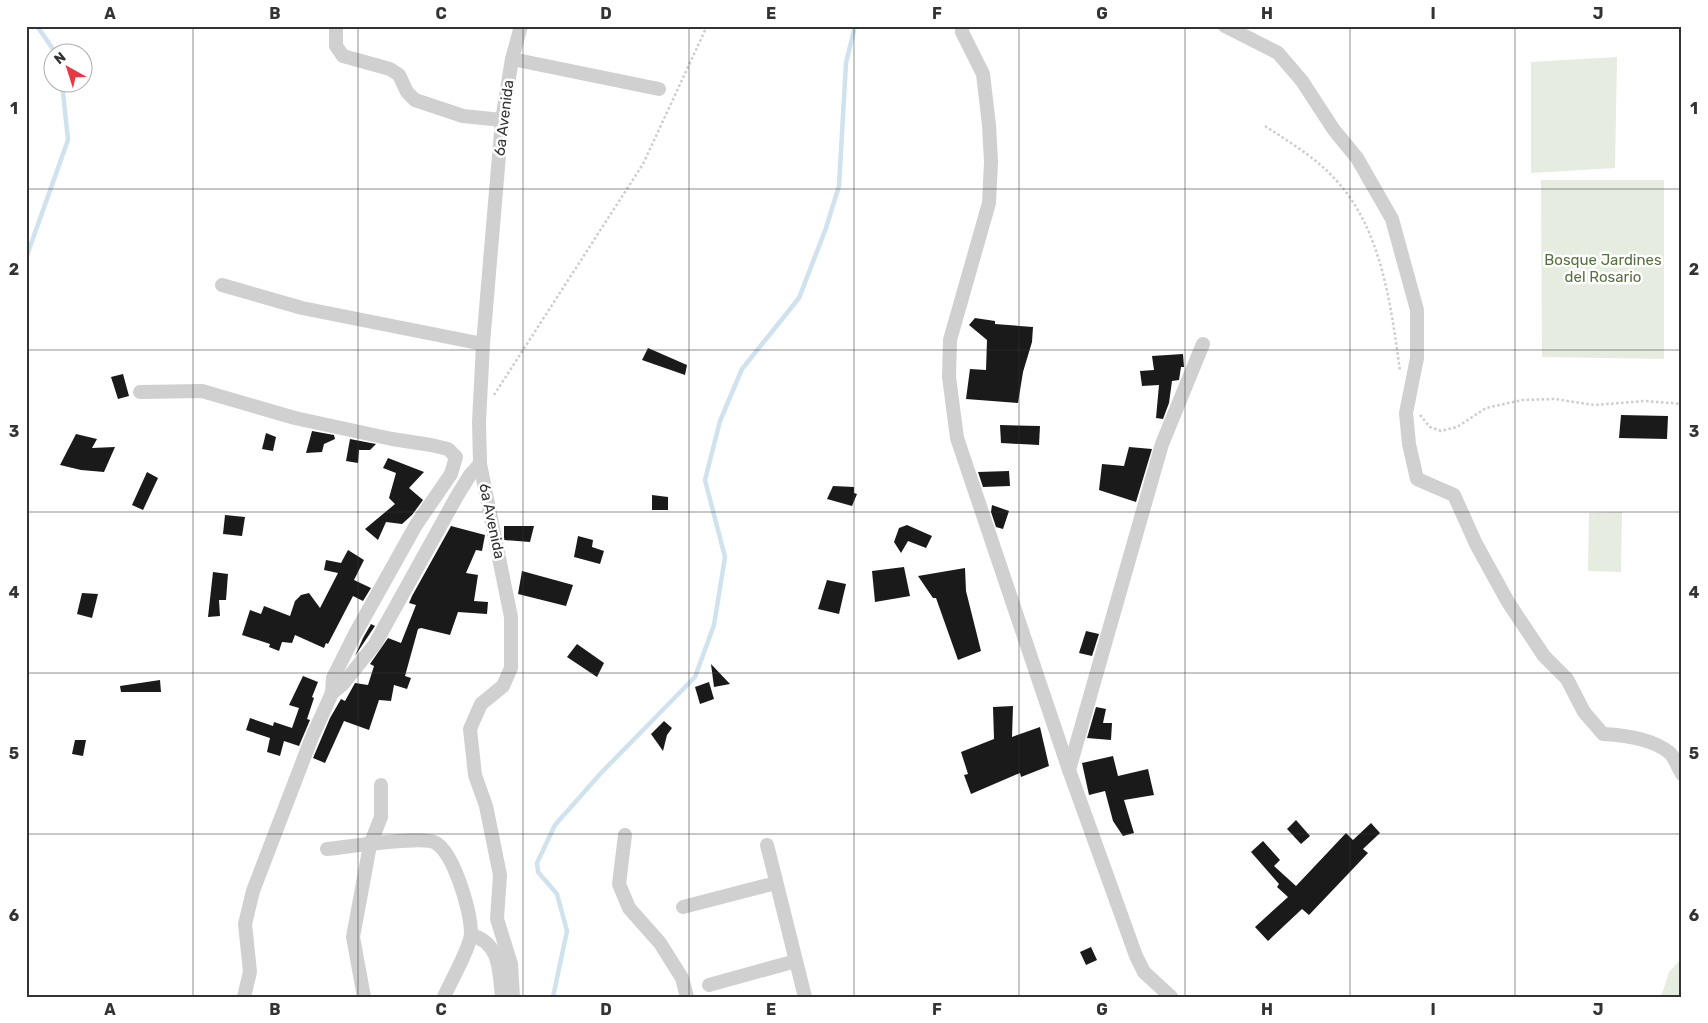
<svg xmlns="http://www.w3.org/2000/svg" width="1708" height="1023" font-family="Rubik,sans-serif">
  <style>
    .green { fill: #e6ecdf }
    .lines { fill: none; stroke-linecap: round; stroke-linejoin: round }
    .stream { stroke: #cfe2ee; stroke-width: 4.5 }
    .building { fill: #1a1a1a }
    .path { stroke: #cdcdcd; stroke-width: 2.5; stroke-dasharray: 2.5 2.5; stroke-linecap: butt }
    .minor { stroke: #d0d0d0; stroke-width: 14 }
    .grid { fill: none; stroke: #333; stroke-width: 1; stroke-opacity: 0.55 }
    .labels { text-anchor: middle; stroke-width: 5; stroke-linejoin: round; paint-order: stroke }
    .street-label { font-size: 15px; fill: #333; stroke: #fff }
    .park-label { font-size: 15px; fill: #56703f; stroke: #fff }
    .neatline { fill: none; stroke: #333; stroke-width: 2 }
    .grid-label { font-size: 16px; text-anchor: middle; font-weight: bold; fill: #333 }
  </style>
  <rect width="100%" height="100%" fill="#fff"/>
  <g class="green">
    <polygon points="1617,57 1615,168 1531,173 1531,62"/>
    <polygon points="1541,180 1664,180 1664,359 1542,357"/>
    <polygon points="1622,512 1621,572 1588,571 1589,513"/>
    <polygon points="1682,958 1682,997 1656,997 1662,994 1669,972"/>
  </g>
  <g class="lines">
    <g class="stream">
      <polyline points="37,26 55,52"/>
      <polyline points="26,258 68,140 62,82"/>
      <polyline points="553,997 567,931 557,894 538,872 537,863 555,825 601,773 695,677 714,625 725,557 705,480 720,421 742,369 799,298 826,228 839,186 846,63 855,26"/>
    </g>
  </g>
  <g class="building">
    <polygon points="975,318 995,321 995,324 1033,327 1032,342 1023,372 1018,403 966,399 970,369 986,370 987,340 969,325"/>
    <polygon points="648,348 687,365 685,375 642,360"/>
    <polygon points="1183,354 1184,367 1181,367 1179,380 1172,381 1169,403 1163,419 1156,418 1159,385 1142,386 1140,371 1154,370 1152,356"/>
    <polygon points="123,374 129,396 118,399 111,377"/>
    <polygon points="1621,415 1668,416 1667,439 1619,438"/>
    <polygon points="1000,425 1040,426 1039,445 1001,443"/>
    <polygon points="312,431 334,435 335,439 324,444 322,452 306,453"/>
    <polygon points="266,433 276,437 273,451 262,449"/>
    <polygon points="76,434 97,439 92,448 115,447 104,472 81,470 60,465"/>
    <polygon points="350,439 376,444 370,450 359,450 358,463 346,461"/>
    <polygon points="1129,447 1152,449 1136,502 1099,490 1102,464 1124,466"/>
    <polygon points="388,458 424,472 409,488 423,500 412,515 402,524 386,522 378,540 365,529 395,504 389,498 396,473 383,468"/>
    <polygon points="1009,471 1010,486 983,487 978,472"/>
    <polygon points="147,472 158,478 143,510 132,505"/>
    <polygon points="833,486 854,487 854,493 857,494 852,506 827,499"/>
    <polygon points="652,495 668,497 668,510 652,510"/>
    <polygon points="992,505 1009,511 1003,529 996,527 991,512"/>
    <polygon points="225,515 245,517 242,536 223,534"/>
    <polygon points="907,525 932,536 926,548 908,541 901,553 894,542 899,528"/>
    <polygon points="451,526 485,535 482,551 476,550 466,573 478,575 474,601 488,602 487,614 458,612 450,635 421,628 418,629 405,676 411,678 407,689 394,685 391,701 379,700 369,730 344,721 325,763 313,758 330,718 341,699 345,701 355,683 368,685 374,666 370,664 388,638 401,643 416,605 409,603 412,596"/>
    <polygon points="504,526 534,526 530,542 504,540"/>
    <polygon points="578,536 593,540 592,547 604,551 600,564 574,557"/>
    <polygon points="348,550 364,560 354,580 371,588 363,601 353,596 328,644 326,643 324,648 295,635 292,643 282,642 279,651 269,647 270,644 242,635 250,610 261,614 264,606 290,616 295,601 301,595 309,593 320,608 338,573 324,570 326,560 341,563"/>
    <polygon points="904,567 910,596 875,602 872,571"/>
    <polygon points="965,568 966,591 981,651 958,660 936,598 933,598 918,576"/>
    <polygon points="522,571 573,585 566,606 518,594"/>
    <polygon points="213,572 228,574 226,600 219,600 220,616 208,617"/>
    <polygon points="827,580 846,584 839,614 818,609"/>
    <polygon points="82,593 98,594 92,618 77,614"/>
    <polygon points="371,624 375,626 355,656 363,638"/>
    <polygon points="1086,631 1099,634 1092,656 1079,653"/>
    <polygon points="577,644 604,663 597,677 567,657"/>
    <polygon points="711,664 730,684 714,687"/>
    <polygon points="303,676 318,682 312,697 314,698 307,719 310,720 299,746 284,741 280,756 267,752 270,738 246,730 250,718 273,726 274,722 292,728 299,708 289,705"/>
    <polygon points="160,680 161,692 121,692 120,686"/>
    <polygon points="709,682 714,699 700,704 695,687"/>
    <polygon points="1013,706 1012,737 1040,727 1049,766 1021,777 1020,773 971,794 964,775 968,774 961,752 994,739 993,707"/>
    <polygon points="1096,707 1106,709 1103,723 1112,723 1111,740 1087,738"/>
    <polygon points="664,721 672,728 667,735 663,751 651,734"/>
    <polygon points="75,740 86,740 83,756 72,754"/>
    <polygon points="1113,756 1118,776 1148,769 1154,795 1124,800 1134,833 1123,836 1113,821 1105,791 1089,795 1082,763"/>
    <polygon points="1296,820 1310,836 1301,844 1287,829"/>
    <polygon points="1371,823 1380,833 1363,849 1368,853 1309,915 1302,909 1268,941 1255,927 1288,897 1277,887 1279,884 1251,852 1263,841 1280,860 1274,866 1296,886 1346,833 1353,840"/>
    <polygon points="1091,947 1097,960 1086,965 1080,952"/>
  </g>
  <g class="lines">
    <g class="path">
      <path d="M1265 126C1289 142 1315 157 1335 179 1382 229 1391 306 1400 371"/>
      <polyline points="494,395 643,164 707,26"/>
      <polyline points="1420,415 1430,427 1441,431 1457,427 1486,408 1522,400 1555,399 1594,405 1645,401 1682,404"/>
    </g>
    <g class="minor">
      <polyline points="336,26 336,46 343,56 390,69 399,75 407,92 415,100 463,116 502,120"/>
      <polyline points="962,26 962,32 983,74 989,125 991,162 989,203 950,340 949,377 957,438 1069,770 1136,956 1144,972 1171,997"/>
      <path d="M1225 26 1278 53 1302 81 1334 130 1357 158 1392 219 1417 310V358L1406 413 1409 444 1417 479 1454 495 1476 544 1508 602 1544 656 1567 679 1584 712 1603 734C1624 735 1653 739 1670 753 1675 758 1678 768 1682 774"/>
      <polyline points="512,59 659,89"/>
      <polyline points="222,285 302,308 483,344"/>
      <polyline points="140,392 202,391 295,418 392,439 431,445 448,449 456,457 451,474 416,525 355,634 333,678 332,693"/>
      <polyline points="1069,770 1162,444 1203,344"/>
      <polyline points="625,835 619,884 629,908 660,943 682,978 687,997"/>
      <polyline points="767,845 805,997"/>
      <path d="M327 849C346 847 424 835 436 843 455 855 471 913 471 934 470 948 450 983 444 997"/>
      <polyline points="683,907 776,883"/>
      <path d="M471 935C501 943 499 971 502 997"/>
      <polyline points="709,985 796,961"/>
      <polyline points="244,997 250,972 245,924 253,891 312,737 332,693 343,684 375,644 457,496 470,475 480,464"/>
      <polyline points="364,997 353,937 370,845 381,817 381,785"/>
      <polyline points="513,997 511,964 497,919 500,875 486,806 475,775 470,729 481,704 503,686 511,668 511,617 480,464 479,422 483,344 502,120 512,59 521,26"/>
    </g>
  </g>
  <path class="grid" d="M193 26V997M358 26V997M523 26V997M689 26V997M854 26V997M1019 26V997M1185 26V997M1350 26V997M1515 26V997M26 189H1682M26 350H1682M26 512H1682M26 673H1682M26 834H1682"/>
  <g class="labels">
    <g class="street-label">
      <text transform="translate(504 118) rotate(-83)" y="5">6a Avenida</text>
      <text transform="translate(492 521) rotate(78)" y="5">6a Avenida</text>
    </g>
    <g class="park-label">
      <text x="1603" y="265">Bosque Jardines<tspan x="1603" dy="17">del Rosario</tspan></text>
    </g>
  </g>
  <rect width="1708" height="1023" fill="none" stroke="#ffffff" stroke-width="55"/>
  <g transform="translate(68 68) rotate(321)"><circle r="24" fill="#ffffff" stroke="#adadad"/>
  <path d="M0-4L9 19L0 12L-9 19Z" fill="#e63946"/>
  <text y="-8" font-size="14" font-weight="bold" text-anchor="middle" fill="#333333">N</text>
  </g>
  <rect x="28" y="28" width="1652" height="968" class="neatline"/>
  <g class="grid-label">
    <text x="110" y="19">A</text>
    <text x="275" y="19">B</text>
    <text x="441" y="19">C</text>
    <text x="606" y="19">D</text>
    <text x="771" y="19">E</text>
    <text x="937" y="19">F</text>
    <text x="1102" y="19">G</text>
    <text x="1267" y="19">H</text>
    <text x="1433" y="19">I</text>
    <text x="1598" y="19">J</text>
    <text x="14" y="114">1</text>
    <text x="1694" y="114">1</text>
    <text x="14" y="275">2</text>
    <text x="1694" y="275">2</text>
    <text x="14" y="437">3</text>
    <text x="1694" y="437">3</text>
    <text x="14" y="598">4</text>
    <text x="1694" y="598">4</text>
    <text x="14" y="759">5</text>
    <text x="1694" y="759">5</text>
    <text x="14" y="921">6</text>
    <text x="1694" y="921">6</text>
    <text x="110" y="1015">A</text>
    <text x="275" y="1015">B</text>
    <text x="441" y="1015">C</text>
    <text x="606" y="1015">D</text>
    <text x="771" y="1015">E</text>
    <text x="937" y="1015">F</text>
    <text x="1102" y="1015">G</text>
    <text x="1267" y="1015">H</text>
    <text x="1433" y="1015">I</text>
    <text x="1598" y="1015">J</text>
  </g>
</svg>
